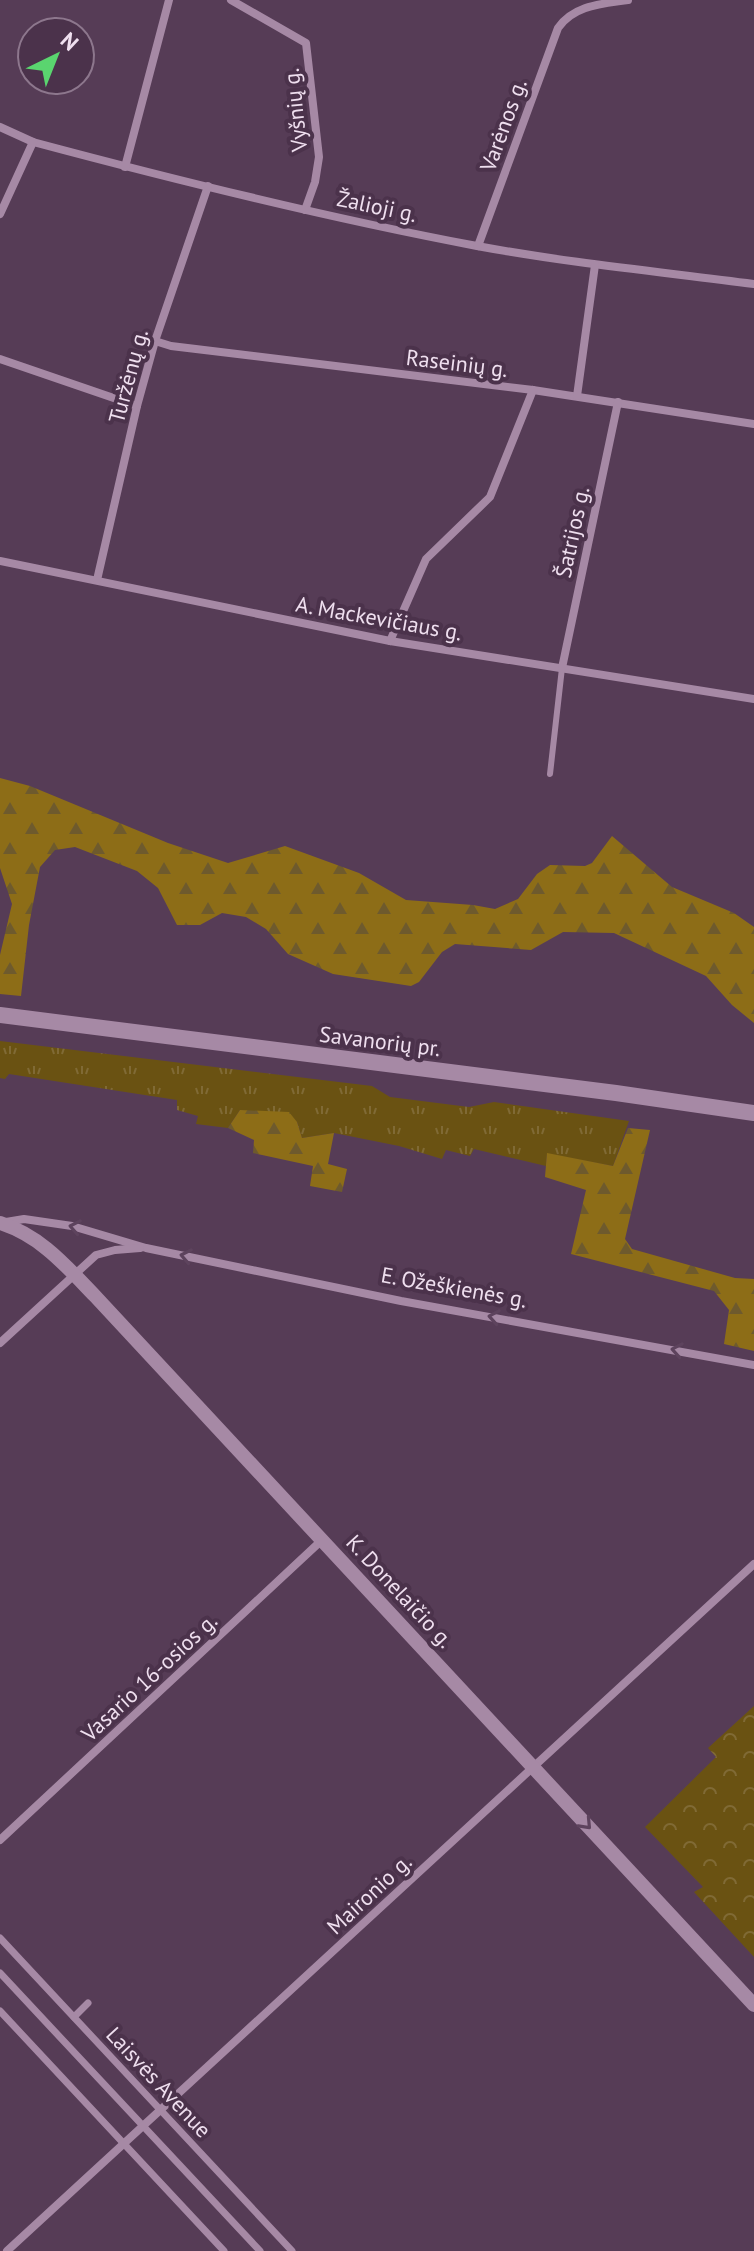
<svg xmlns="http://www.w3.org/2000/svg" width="754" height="2251" font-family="'PT Sans',sans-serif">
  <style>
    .grass { fill: url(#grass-tufts) }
    .forest { fill: url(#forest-firs) }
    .park { fill: url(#park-crowns) }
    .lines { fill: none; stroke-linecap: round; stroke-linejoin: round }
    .service { stroke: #a689a5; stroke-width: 6 }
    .pedestrian { stroke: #a689a5; stroke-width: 7 }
    .minor { stroke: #a689a5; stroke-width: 8 }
    .tertiary { stroke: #a689a5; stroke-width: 14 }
    .secondary { stroke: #a689a5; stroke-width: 16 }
    .oneway { stroke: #5d435d }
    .labels { text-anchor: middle; stroke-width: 8; stroke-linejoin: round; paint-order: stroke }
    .street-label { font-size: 22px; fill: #efdfef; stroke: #4b324b }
  </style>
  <defs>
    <pattern id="grass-tufts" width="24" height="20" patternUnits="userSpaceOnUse" patternTransform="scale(2)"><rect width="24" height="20" fill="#6a5212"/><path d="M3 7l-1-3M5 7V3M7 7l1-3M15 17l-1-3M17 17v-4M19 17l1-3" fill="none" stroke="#806a35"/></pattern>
    <pattern id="forest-firs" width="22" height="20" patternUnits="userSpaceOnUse" patternTransform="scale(2)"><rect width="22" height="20" fill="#8d6d17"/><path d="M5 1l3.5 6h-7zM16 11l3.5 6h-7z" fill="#6e5a2d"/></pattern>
    <pattern id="park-crowns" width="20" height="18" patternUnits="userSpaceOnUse" patternTransform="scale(2)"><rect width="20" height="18" fill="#6a5212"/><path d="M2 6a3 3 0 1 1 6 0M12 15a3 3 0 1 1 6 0" fill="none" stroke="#806a35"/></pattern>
  </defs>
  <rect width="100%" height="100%" fill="#563c56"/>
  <polygon class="grass" points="0,1041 372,1086 390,1097 469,1107 494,1102 629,1121 613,1166 547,1154 546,1166 474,1149 470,1156 446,1150 442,1159 399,1146 334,1133 302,1138 297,1122 240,1110 228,1128 196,1124 198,1116 177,1110 177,1100 9,1074 5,1079 0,1078"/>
  <g class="forest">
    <polygon points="0,778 30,786 168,843 228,863 285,846 359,873 406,900 473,905 495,909 518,899 537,874 550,865 585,866 592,863 612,836 672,887 734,913 754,927 754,1023 732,1005 706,976 614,933 563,932 531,950 455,944 442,952 419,982 411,986 333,974 288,954 266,929 246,917 222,913 200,925 177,925 158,888 137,871 75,847 55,850 40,867 29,925 21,996 0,994 0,955 12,904 0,868"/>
    <polygon points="240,1110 289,1112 297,1122 302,1138 334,1133 328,1164 347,1169 342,1192 310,1186 313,1166 253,1153 254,1140 228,1128"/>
    <polygon points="628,1128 650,1130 625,1239 632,1249 735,1278 754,1279 754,1351 724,1344 729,1310 714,1291 571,1254 586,1190 545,1177 547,1153 613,1166"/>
  </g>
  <polygon class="park" points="754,1706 754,1957 694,1892 703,1887 645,1827 716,1757 708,1748"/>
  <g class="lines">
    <polyline class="service" points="550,774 562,668"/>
    <g class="pedestrian">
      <polyline points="0,1938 292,2251"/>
      <polyline points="0,1973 260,2251"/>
      <polyline points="0,2011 224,2251"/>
      <polyline points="74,2017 88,2003"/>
    </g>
    <g class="minor">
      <polyline points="231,0 306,43 319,157 315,182 305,210"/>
      <path d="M0 127 33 142C179 181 328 218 477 246 569 263 662 272 754 284"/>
      <polyline points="125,167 169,0"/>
      <polyline points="0,214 33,142"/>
      <path d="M478 246 558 28C574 5 602 4 628 0"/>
      <polyline points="155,341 171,346 533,390 754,424"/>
      <polyline points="0,359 137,406"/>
      <polyline points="577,396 595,265"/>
      <polyline points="0,561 390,641 754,699"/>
      <polyline points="97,580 137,406 155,341 208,186"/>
      <polyline points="390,641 426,559 490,497 533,390"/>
      <polyline points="562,668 618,402"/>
      <polyline points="6,1222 24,1219 72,1226 146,1248 401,1301 754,1365"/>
      <polyline points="0,1343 96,1255 115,1250 140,1248"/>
      <polyline points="0,1840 322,1540"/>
      <polyline points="7,2251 754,1564"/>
    </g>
    <path class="tertiary" d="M0 1223C41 1236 66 1266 95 1296L754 2005"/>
    <polyline class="secondary" points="0,1015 616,1093 754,1113"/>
  </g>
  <defs><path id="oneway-chevron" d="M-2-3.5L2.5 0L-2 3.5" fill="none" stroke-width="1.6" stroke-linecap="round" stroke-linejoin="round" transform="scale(2)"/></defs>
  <g class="oneway">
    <use href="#oneway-chevron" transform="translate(75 1227) rotate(-169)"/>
    <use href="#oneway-chevron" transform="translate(186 1256) rotate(-169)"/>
    <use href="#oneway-chevron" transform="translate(494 1317) rotate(-170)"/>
    <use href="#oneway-chevron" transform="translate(677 1350) rotate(-170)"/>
    <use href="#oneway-chevron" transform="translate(586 1824) rotate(47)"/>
  </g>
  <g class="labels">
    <g class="street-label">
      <text transform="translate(295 110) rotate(-96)" y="8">Vyšnių g.</text>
      <text transform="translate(503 125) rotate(-70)" y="8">Varėnos g.</text>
      <text transform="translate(377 206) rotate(12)" y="8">Žalioji g.</text>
      <text transform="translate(457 363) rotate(7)" y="8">Raseinių g.</text>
      <text transform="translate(128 376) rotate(-75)" y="8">Turžėnų g.</text>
      <text transform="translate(572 532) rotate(-78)" y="8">Šatrijos g.</text>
      <text transform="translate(379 618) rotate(10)" y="8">A. Mackevičiaus g.</text>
      <text transform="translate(380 1041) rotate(7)" y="8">Savanorių pr.</text>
      <text transform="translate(454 1287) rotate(10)" y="8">E. Ožeškienės g.</text>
      <text transform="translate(400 1591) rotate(47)" y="8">K. Donelaičio g.</text>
      <text transform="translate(149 1677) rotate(-43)" y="8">Vasario 16-osios g.</text>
      <text transform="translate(369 1894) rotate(-43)" y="8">Maironio g.</text>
      <text transform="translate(159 2082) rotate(47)" y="8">Laisvės Avenue</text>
    </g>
  </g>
  <g transform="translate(56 56) rotate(43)"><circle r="38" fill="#4b324b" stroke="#8d778d" stroke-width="2"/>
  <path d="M0-6L14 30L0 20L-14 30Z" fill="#5ad56f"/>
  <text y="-12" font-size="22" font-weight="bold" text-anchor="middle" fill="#efdfef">N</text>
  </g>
</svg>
